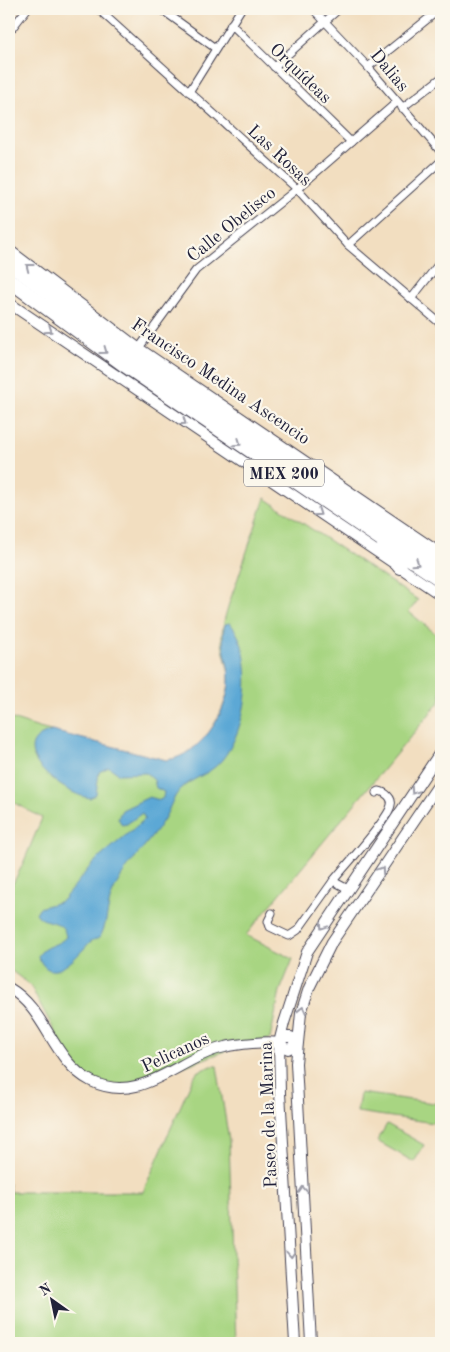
<svg xmlns="http://www.w3.org/2000/svg" width="450" height="1352" font-family="'Old Standard TT',serif">
  <style>
    .green { fill: #a8d582; stroke: #657c5e }
    .water { fill: #5ca8d5; stroke: #3f6588 }
    .lines { fill: none; stroke-linecap: round; stroke-linejoin: round }
    .street-casing { stroke: #413e4f; stroke-width: 9 }
    .secondary-casing { stroke: #413e4f; stroke-width: 12 }
    .highway-casing { stroke: #413e4f; stroke-width: 16 }
    .street { stroke: #fff; stroke-width: 7 }
    .secondary { stroke: #fff; stroke-width: 10 }
    .highway { stroke: #fff; stroke-width: 14 }
    .oneway { stroke: #9c9ca7 }
    .labels { text-anchor: middle; stroke-width: 4.5; stroke-linejoin: round; paint-order: stroke }
    .shield { fill: #fbf7ec; stroke: #636270; stroke-width: 1 }
    .shield-label { font-size: 16px; font-weight: bold; fill: #22223b }
    .street-label { font-size: 18px; fill: #22223b; stroke: #fbf7ec }
  </style>
  <rect width="100%" height="100%" fill="#fbf7ec"/>
  <filter id="ink" filterUnits="userSpaceOnUse"><feTurbulence type="fractalNoise" baseFrequency=".02" numOctaves="2"/><feDisplacementMap in="SourceGraphic" scale="10" xChannelSelector="R" yChannelSelector="G"/><feConvolveMatrix kernelMatrix="1 2 1 2 8 2 1 2 1" color-interpolation-filters="sRGB"/></filter>
  <filter id="wash" filterUnits="userSpaceOnUse"><feTurbulence type="fractalNoise" baseFrequency=".0096" numOctaves="4" result="noise"/><feDisplacementMap in="SourceGraphic" scale="20" xChannelSelector="R" yChannelSelector="G"/><feGaussianBlur stdDeviation="1.12" result="paint"/><feColorMatrix in="noise" values="0 0 0 0 0 0 0 0 0 0 0 0 0 0 0 0 0 1.4 0 .05"/><feComposite in="paint" operator="in"/></filter>
  <g filter="url(#wash)">
    <rect width="100%" height="100%" fill="#f2dec0"/>
    <g class="green">
      <path d="M265 498 418 600 409 612 441 638V700L246 935 293 959 280 991 270 1039 247 1043 166 1073 122 1086 98 1082 79 1072 67 1054 30 985 9 969V891L22 866 42 818 9 800V718L39 728 166 760C200 757 226 714 229 682 230 666 220 649 222 633 224 615 232 595 238 578 247 551 256 524 265 498Z"/>
      <polygon points="211,1066 217,1066 229,1141 236,1343 9,1343 9,1184 10,1192 143,1192 192,1080 197,1072"/>
      <polygon points="360,1093 441,1104 441,1124 357,1112"/>
      <polygon points="387,1124 424,1145 414,1162 377,1141"/>
    </g>
    <path class="water" d="M230 623C258 656 248 730 221 761 209 776 186 779 176 795 171 802 169 811 164 819 149 845 121 868 111 897 107 910 107 925 100 937 97 940 93 939 90 942 77 956 51 989 38 956 45 944 57 947 66 937 63 916 45 927 36 913L39 908 62 901 93 863 145 819 142 813 127 824 122 825 118 818 122 810 149 797 160 800 163 798 164 792 156 788 154 780 146 773 119 774 109 767 99 772 96 794 90 798C63 795 0 745 52 731L166 760C199 757 228 713 229 681 230 662 219 644 225 624Z"/>
  </g>
  <g filter="url(#ink)">
    <g class="lines">
      <g class="street-casing">
        <g id="street">
          <polyline points="98,9 297,189 348,245 441,324"/>
          <polyline points="161,9 215,48"/>
          <polyline points="313,9 368,67 441,152"/>
          <polyline points="231,24 351,142"/>
          <polyline points="9,32 27,9"/>
          <polyline points="274,67 339,9"/>
          <polyline points="368,67 440,9"/>
          <polyline points="189,92 241,9"/>
          <polyline points="402,108 441,78"/>
          <polyline points="348,245 441,161"/>
          <polyline points="411,299 441,261"/>
          <polyline points="136,352 196,270 297,189 397,102"/>
          <path d="M333 881C345 866 389 819 391 805 393 798 385 792 379 791L376 793"/>
          <polyline points="272,913 268,921 270,927 289,936 298,930 333,881 348,889"/>
        </g>
      </g>
      <g class="secondary-casing">
        <g id="secondary">
          <polyline points="9,250 138,348 441,554"/>
          <polyline points="9,303 441,595"/>
          <path d="M9 988C47 1010 52 1061 91 1081 142 1106 178 1057 225 1047 237 1044 267 1041 278 1043 281 1044 284 1048 288 1049L297 1044 291 1037H285L279 1043"/>
          <polyline points="295,1343 280,1093 279,1043 284,1023 307,952 441,751"/>
          <polyline points="311,1343 296,1063 301,1013 309,988 332,942 441,781"/>
        </g>
      </g>
      <g class="highway-casing">
        <g id="highway">
          <polyline points="9,263 133,356 441,567"/>
          <polyline points="9,280 126,366 441,580"/>
          <polyline points="384,546 400,567"/>
        </g>
      </g>
      <use href="#street" class="street"/>
      <use href="#secondary" class="secondary"/>
      <use href="#highway" class="highway"/>
    </g>
    <defs><path id="oneway-chevron" d="M-2-3.5L2.5 0L-2 3.5" fill="none" stroke-width="1.6" stroke-linecap="round" stroke-linejoin="round" transform="scale(1.25)"/></defs>
    <g class="oneway">
      <use href="#oneway-chevron" transform="translate(29 267) rotate(-142)"/>
      <use href="#oneway-chevron" transform="translate(49 330) rotate(34)"/>
      <use href="#oneway-chevron" transform="translate(104 351) rotate(36)"/>
      <use href="#oneway-chevron" transform="translate(183 422) rotate(35)"/>
      <use href="#oneway-chevron" transform="translate(238 443) rotate(34)"/>
      <use href="#oneway-chevron" transform="translate(318 513) rotate(34)"/>
      <use href="#oneway-chevron" transform="translate(416 563) rotate(34)"/>
      <use href="#oneway-chevron" transform="translate(414 791) rotate(124)"/>
      <use href="#oneway-chevron" transform="translate(381 870) rotate(-56)"/>
      <use href="#oneway-chevron" transform="translate(323 926) rotate(124)"/>
      <use href="#oneway-chevron" transform="translate(302 1010) rotate(-76)"/>
      <use href="#oneway-chevron" transform="translate(303 1190) rotate(-94)"/>
      <use href="#oneway-chevron" transform="translate(291 1254) rotate(86)"/>
    </g>
  </g>
  <g class="labels">
    <rect class="shield" x="244" y="459.5" width="80" height="27" rx="4"/>
    <g class="shield-label">
      <text x="284" y="479">MEX 200</text>
    </g>
    <g class="street-label">
      <text transform="translate(390 70) rotate(50)" y="6">Dalias</text>
      <text transform="translate(301 73) rotate(44)" y="6">Orquídeas</text>
      <text transform="translate(280 155) rotate(43)" y="6">Las Rosas</text>
      <text transform="translate(231 224) rotate(-39)" y="6">Calle Obelisco</text>
      <text transform="translate(221 381) rotate(34)" y="6">Francisco Medina Ascencio</text>
      <text transform="translate(175 1052) rotate(-25)" y="6">Pelicanos</text>
      <text transform="translate(268 1115) rotate(-92)" y="6">Paseo de la Marina</text>
    </g>
  </g>
  <rect width="450" height="1352" fill="none" stroke="#fbf7ec" stroke-width="30"/>
  <g transform="translate(52 1300) rotate(327)" stroke="#fbf7ec" stroke-width="4" paint-order="stroke">
  <path d="M0-4L9 19L0 12L-9 19Z" fill="#22223b"/>
  <text y="-8" font-size="14" font-weight="bold" text-anchor="middle" fill="#22223b">N</text>
  </g>
</svg>
